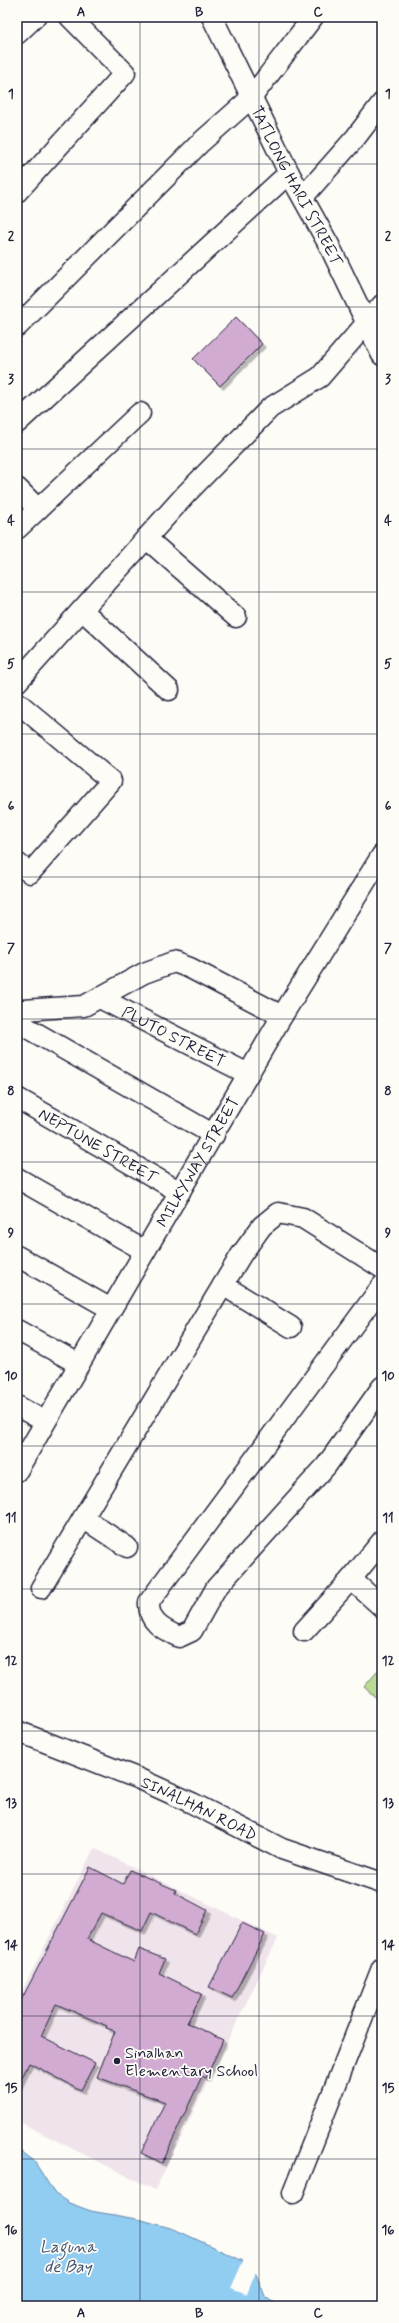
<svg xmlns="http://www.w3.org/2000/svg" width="399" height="2323" font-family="Mynerve,sans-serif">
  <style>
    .built { fill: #f0e4ec }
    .green { fill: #badb94; stroke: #6e7e68 }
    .water { fill: #91ccf1; stroke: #6588a8 }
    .pier { fill: #fdfcf7 }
    .building { fill: #d2abd2; stroke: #22223b; filter: url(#shadow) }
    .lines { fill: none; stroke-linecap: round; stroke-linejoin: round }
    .minor-casing { stroke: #22223b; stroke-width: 23 }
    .minor { stroke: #fdfcf7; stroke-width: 20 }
    .grid { fill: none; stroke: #22223b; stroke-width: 1; stroke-opacity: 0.55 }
    .poi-dot { fill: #22223b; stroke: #fdfcf7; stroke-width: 1.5 }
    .labels { text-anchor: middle; stroke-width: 3.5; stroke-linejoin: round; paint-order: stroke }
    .street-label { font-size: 16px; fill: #22223b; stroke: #fdfcf7 }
    .poi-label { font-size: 16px; fill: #22223b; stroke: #fdfcf7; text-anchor: start }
    .water-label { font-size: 17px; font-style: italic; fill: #435572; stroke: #fdfcf7 }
    .neatline { fill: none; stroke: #22223b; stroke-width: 1.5 }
    .grid-label { font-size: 13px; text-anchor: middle; font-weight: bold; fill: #22223b }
  </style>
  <defs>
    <filter id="shadow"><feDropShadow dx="3.5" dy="3.5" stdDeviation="0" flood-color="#0004"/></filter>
  </defs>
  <rect width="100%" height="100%" fill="#fdfcf7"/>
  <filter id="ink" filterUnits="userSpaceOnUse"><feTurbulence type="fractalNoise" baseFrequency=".025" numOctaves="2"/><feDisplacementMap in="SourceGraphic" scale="8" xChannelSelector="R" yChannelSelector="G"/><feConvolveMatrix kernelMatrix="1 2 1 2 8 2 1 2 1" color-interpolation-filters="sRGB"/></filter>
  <g filter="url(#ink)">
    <polygon class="built" points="94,1848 278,1938 155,2190 17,2121 17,2001"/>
    <polygon class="green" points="382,1666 382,1703 364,1687"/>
    <polygon class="water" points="17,2148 34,2161 55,2194 69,2203 91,2211 142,2220 174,2229 243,2261 256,2274 265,2296 279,2306 17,2306"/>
    <polygon class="pier" points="244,2259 256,2272 247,2294 231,2288"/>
    <g class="building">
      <polygon points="236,317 262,344 220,386 193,359"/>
      <polygon points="90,1867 123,1884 130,1870 176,1890 175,1893 207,1910 195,1934 151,1912 142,1931 101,1913 87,1939 134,1962 139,1949 165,1959 159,1973 202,1994 187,2023 223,2040 206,2078 202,2076 162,2163 141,2153 165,2102 97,2077 115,2031 106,2028 107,2026 56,2004 41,2036 95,2063 81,2090 29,2063 17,2088 17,2008"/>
      <polygon points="242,1923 265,1934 232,1998 209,1987"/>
    </g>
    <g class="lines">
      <g class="minor-casing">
        <g id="minor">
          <path id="s1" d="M212 17 289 173 329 245 382 355"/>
          <polyline points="17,34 35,17"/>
          <polyline points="17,192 125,73 70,17"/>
          <polyline points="303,197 356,137 382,103"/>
          <polyline points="17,327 200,143 251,98 313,17"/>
          <polyline points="17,423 289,173"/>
          <polyline points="17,488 38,509"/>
          <polyline points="17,529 140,413"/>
          <polyline points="146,538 236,617"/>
          <polyline points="82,610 169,690"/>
          <polyline points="17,682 186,494 270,408 320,377 382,305"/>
          <polyline points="17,702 111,781 30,873 17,863"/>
          <path id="s2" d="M100 998 248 1074"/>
          <polyline points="17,1013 23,1010 84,1006 144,973 174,962 190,968 282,1016"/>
          <polyline points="17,1022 214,1135"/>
          <path id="s3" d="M17 1098 180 1192"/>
          <polyline points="17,1178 145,1251"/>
          <polyline points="17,1256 111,1309"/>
          <polyline points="223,1285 291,1327"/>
          <path d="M382 1286 149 1602C148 1622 162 1629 179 1637L192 1631 216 1588 326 1466 382 1387"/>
          <polyline points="17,1330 79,1364"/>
          <polyline points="17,1406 44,1421"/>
          <path id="s4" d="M17 1471 282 1016 382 855"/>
          <polyline points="83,1518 127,1547"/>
          <polyline points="351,1579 382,1607"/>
          <polyline points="41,1588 241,1255 262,1226 278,1213 303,1218 382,1268"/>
          <polyline points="304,1631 351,1579 382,1541"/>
          <path id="s5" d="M17 1731 137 1778 192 1803 282 1849 382 1883"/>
          <polyline points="293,2193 382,1968"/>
        </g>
      </g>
      <use href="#minor" class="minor"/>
    </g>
  </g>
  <path class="grid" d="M140 17V2306M259 17V2306M17 164H382M17 307H382M17 449H382M17 592H382M17 734H382M17 877H382M17 1019H382M17 1162H382M17 1304H382M17 1446H382M17 1589H382M17 1731H382M17 1874H382M17 2016H382M17 2159H382"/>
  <circle class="poi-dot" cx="117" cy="2061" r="4"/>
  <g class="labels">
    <g class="street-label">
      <text dy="6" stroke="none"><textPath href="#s1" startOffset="189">TATLONG HARI STREET</textPath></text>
      <text dy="6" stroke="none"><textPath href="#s2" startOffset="83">PLUTO STREET</textPath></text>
      <text dy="6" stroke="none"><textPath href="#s3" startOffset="94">NEPTUNE STREET</textPath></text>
      <text dy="6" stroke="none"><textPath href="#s4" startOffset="358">MILKYWAY STREET</textPath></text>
      <text dy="6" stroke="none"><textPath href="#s5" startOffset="198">SINALHAN ROAD</textPath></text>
    </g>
    <g class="poi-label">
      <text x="125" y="2058">Sinalhan<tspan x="125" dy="18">Elementary School</tspan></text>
    </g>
    <g class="water-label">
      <text x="68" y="2252">Laguna<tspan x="68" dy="20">de Bay</tspan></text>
    </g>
  </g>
  <rect width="399" height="2323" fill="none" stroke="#fdfcf7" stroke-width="44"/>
  <rect x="22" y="22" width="355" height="2279" class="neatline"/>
  <g class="grid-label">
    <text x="81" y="16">A</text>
    <text x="199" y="16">B</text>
    <text x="318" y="16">C</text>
    <text x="11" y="98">1</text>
    <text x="388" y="98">1</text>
    <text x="11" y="240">2</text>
    <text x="388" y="240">2</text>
    <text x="11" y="383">3</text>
    <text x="388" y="383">3</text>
    <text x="11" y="525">4</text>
    <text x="388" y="525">4</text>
    <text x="11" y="668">5</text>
    <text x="388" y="668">5</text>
    <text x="11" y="810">6</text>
    <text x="388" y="810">6</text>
    <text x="11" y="952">7</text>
    <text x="388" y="952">7</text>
    <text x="11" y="1095">8</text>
    <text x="388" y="1095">8</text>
    <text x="11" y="1237">9</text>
    <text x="388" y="1237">9</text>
    <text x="11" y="1380">10</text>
    <text x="388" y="1380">10</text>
    <text x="11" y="1522">11</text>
    <text x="388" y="1522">11</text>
    <text x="11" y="1665">12</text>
    <text x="388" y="1665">12</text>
    <text x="11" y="1807">13</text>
    <text x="388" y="1807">13</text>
    <text x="11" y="1949">14</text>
    <text x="388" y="1949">14</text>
    <text x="11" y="2092">15</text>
    <text x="388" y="2092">15</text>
    <text x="11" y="2234">16</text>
    <text x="388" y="2234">16</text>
    <text x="81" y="2317">A</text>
    <text x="199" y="2317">B</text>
    <text x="318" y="2317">C</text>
  </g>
</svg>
